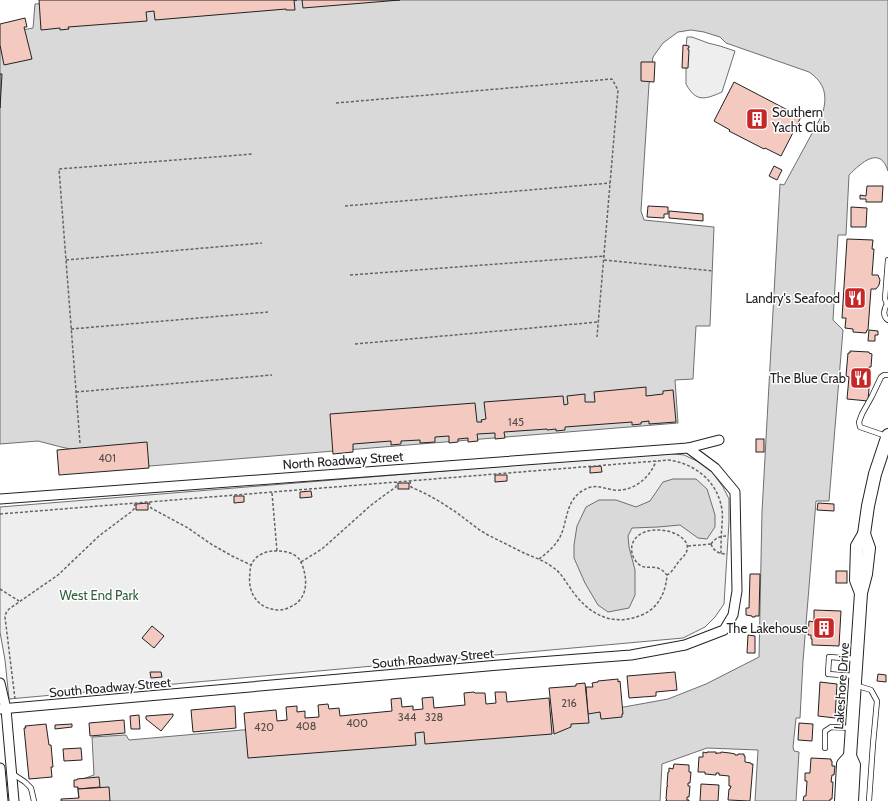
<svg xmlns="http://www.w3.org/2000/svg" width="888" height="801" font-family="Cabin,sans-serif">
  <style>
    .green { fill: #eee; stroke: #6f6f6f }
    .water { fill: #d9d9d9; stroke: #6f6f6f }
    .building { fill: #f3c9c0; stroke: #222 }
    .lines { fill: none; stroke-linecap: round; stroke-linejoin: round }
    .lane-casing { stroke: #222; stroke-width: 6 }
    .street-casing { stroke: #222; stroke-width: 11 }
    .secondary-casing { stroke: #222; stroke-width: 14 }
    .path { stroke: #646464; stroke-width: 1.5; stroke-dasharray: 3 2; stroke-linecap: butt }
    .lane { stroke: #fff; stroke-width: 4.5 }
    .street { stroke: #fff; stroke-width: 9 }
    .secondary { stroke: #fff; stroke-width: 12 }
    .labels { text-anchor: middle; stroke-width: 3; stroke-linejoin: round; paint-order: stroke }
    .number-label { font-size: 11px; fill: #564c4a }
    .poi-label { font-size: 13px; fill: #222; stroke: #fff; text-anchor: end }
    .street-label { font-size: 13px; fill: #222; stroke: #fff }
    .park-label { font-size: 13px; fill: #2f5e38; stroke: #fff }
  </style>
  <rect width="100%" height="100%" fill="#fff"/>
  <g class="green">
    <path d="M687 37H692L708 43 720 46 735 51 722 92C704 100 696 102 686 84V48Z"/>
    <polygon points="666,453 684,455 697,461 710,469 723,487 729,499 729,522 724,604 715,617 705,627 683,638 9,699 5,660 0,632 0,507"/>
  </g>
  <g class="water">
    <path d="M87 0H888V171C880 145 861 163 849 175L846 235H838L833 320 843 330 829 501H816L803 661 800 718H796L793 747 794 751 799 752 796 801H755L758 750 707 748 662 764 660 801H79L77 781 94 775 92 737 126 735 129 740 242 730 574 712 624 707 668 699 706 684 759 657 762 512 780 184 784 185 822 115C828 96 825 83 809 72L726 43 720 37 704 32 691 30 678 32 663 43 653 57 649 84 641 211 644 220 714 227 710 326H696L693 379 675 380 678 423 150 466 61 447 38 441 0 444V34L33 28 35 4Z"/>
    <polygon points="673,479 696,479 707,489 715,515 715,527 707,539 698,538 680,525 658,527 632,528 628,536 629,547 635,570 635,595 629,608 608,612 598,605 585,583 574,558 574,545 577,526 586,507 599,500 616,500 636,507 650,501 663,482"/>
  </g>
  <g class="building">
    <polygon points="39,0 297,0 294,0 295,10 286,10 286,9 155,20 154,11 146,12 147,21 68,27 69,29 60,30 60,28 41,30"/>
    <polygon points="302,0 400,0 303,8"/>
    <polygon points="25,18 27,27 24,27 32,59 4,65 0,45 0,24"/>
    <polygon points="683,45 689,46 689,48 688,48 688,50 689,50 688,68 682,68"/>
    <polygon points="641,62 655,62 654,82 641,81"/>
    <polygon points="0,74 2,74 0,108"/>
    <polygon points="734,82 801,117 781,156 765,148 764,149 729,131 730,130 714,121"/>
    <polygon points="774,166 782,170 777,180 769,176"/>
    <polygon points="867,186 883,186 882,202 866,202 866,199 860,199 860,195 866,196"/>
    <polygon points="648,206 668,207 668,214 664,214 664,218 647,217"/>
    <polygon points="851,207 867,208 866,227 851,227"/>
    <polygon points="669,211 703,214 703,221 669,218"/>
    <polygon points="847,239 873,240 872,249 874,249 872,275 878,275 880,280 879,285 876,289 871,289 868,330 867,330 866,333 853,332 853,329 845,328 846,318 842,318"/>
    <polygon points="869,330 878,331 878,335 875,335 875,341 868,341"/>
    <polygon points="850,351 869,352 869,353 872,354 871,367 869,367 868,375 870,376 868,401 847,399 849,377 846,376 848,353 850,353"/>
    <polygon points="646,387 646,396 663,394 663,391 673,390 676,422 649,424 649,421 641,422 641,424 632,425 632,422 565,427 565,430 556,431 556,429 547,430 547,429 504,432 505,438 495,439 495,433 477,434 478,441 468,442 468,438 458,439 458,442 449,443 449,436 435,437 435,442 420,443 420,440 401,441 401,444 391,445 391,441 353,444 353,452 333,454 330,414 475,403 477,422 482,422 481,420 486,419 484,402 563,396 564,405 568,404 567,396 585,394 585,402 595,402 594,392"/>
    <rect x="756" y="439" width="8" height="13"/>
    <polygon points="147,442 149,468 59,475 57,450"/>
    <polygon points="601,466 602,472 590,473 590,467"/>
    <polygon points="495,475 507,475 507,481 495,482"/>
    <rect x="398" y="483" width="11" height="6"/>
    <polygon points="311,491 312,497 300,498 300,492"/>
    <polygon points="234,496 244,496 244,502 234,503"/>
    <polygon points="148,503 148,510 136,510 136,504"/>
    <polygon points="818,503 834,504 834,511 817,510"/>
    <rect x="836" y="571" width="11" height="12"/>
    <polygon points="750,574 760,574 759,616 755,616 755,617 752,617 752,616 746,615 746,608 749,608"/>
    <polygon points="814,610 841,611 839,646 812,645 812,639 811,639 811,635 808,635 809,621 814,622"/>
    <polygon points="152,626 164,636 154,648 142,638"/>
    <polygon points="748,635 755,636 755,653 747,653"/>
    <polygon points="150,672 161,672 162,677 151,678"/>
    <polygon points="675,672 677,690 656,692 656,696 629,698 627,676"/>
    <polygon points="878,674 886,675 886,682 877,681"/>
    <polygon points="618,679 618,682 620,681 623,714 622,714 622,717 602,719 601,719 600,712 588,714 586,687 593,687 592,683 598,682 598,681"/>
    <polygon points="820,682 837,684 835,718 818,716"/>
    <polygon points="585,683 589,723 571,724 571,727 554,734 549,688 576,686 576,684"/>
    <polygon points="474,692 475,693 485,693 486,704 496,703 495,692 506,692 507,702 549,698 552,734 425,744 424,732 415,733 416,745 248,758 244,713 276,710 277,721 287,720 286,707 297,706 297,712 305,711 305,718 319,717 318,705 328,704 329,709 339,708 340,716 392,711 391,699 401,698 402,707 413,706 413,710 423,709 422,698 433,697 434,708 465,705 464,693"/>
    <polygon points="235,706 236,728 193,732 191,710"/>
    <polygon points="173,714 173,716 161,731 146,719 146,716"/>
    <polygon points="139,715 140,729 131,729 130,716"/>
    <polygon points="124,720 125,733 90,736 89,723"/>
    <polygon points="799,723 813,724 812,741 798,740"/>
    <polygon points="46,724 49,745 51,745 53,767 51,767 52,777 29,779 24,728 26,728 25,726"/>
    <polygon points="72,724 72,727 55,729 55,725"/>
    <polygon points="81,748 82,760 64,761 63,749"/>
    <polygon points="703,752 707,753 707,752 716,752 716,754 717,753 721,753 721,752 730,753 735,754 735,755 738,755 738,754 744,754 744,756 745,756 745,762 751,763 751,764 753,764 750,801 728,800 729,789 730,789 731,786 729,786 729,776 719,775 719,773 716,773 716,775 705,774 705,772 698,772 699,757 703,757"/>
    <polygon points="811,758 831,759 831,761 832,761 832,766 835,766 834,775 832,775 831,782 833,782 832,799 830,799 830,801 803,801 804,796 806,796 807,781 805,781 805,773 810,773"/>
    <polygon points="674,764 689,765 689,772 691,772 690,783 688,783 688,786 690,786 689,797 687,797 687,800 689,800 689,801 666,801 666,800 667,800 666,799 667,786 668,786 667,785 668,772 669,772 669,768 673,769"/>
    <polygon points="99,777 100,787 78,789 78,787 74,787 74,780 77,780 77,779"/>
    <polygon points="701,784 719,785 718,801 700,801"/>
    <polygon points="109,787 110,801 61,801 61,799 79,798 78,789"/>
  </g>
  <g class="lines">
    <g class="lane-casing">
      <g id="lane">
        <path d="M888 303C884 308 882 316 888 320"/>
        <polyline points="887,304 885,299 888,260"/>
        <polyline points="886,436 860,427 859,422 862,414 872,396 881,377 884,375 888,375"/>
        <polyline points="855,676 828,674 829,657 856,659"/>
        <polyline points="855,685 871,690 877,701 873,744 869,801"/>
        <polyline points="825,748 825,731 831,727 852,728"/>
        <polyline points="13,774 25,782 31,788 34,801"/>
      </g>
    </g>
    <g class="street-casing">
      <g id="street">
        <polyline points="0,499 688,448 719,440"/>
        <polyline points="0,683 6,709 14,801"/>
        <polyline points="0,709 499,665 631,655 685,645 724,630 733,615 737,591 735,492 715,468 688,448"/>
        <polyline points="0,768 3,801"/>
      </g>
    </g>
    <g class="secondary-casing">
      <g id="secondary">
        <polyline points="861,593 856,580 857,546 864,534 868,506 875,474 888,435"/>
        <polyline points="841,801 843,764 850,756"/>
        <polyline points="852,801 854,765 850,756 861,593 866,574 869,548 864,534"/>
      </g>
    </g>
    <g class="path">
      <polyline points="336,103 612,79 618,90 597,337"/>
      <polyline points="345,206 610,183"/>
      <polyline points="66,260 262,243"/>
      <polyline points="604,260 713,271"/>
      <polyline points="350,275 605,256"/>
      <polyline points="71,329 268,312"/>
      <polyline points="355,344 598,322"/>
      <polyline points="76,392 272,375"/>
      <polyline points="80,443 59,169 253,154"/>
      <path d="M410 481 411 487C425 493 438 500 451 509 464 517 475 528 488 535 500 541 512 547 524 553 533 557 543 560 551 566 561 572 565 581 571 589 589 615 613 628 644 614 659 607 666 591 667 575 665 573 663 570 660 569 650 564 643 572 635 560 632 556 631 550 632 545 641 515 708 535 681 559 676 564 673 572 667 575"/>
      <polyline points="272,493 277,551"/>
      <polyline points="149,502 151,508 188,528 211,544 232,556 251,565"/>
      <path d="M0 514 669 460C696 464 718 482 722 510 723 515 722 520 722 525 721 535 721 544 721 554"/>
      <path d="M711 544C714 552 720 554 727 554"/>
      <path d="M711 544C715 538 720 536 726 536"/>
      <polyline points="688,546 711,544"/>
      <path d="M274 551C282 551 290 551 297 557 301 560 301 563 303 567 307 580 308 596 294 605 290 607 285 610 280 610 258 610 247 593 250 573 250 568 251 563 255 559 259 554 267 551 274 551Z"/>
      <path d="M539 559C547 553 555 546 560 537 568 521 565 502 582 491 595 483 601 488 614 490 633 492 650 478 656 461"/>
      <polyline points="301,562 322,549 370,506 386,494 396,487 396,482"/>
      <polyline points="0,589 19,601"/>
      <polyline points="15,699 5,617 6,613 9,609 58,575 99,536 131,512 134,509 135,503"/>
    </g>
    <use href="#lane" class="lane"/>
    <use href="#street" class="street"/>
    <use href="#secondary" class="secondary"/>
  </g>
  <defs>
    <g id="building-square" transform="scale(1.15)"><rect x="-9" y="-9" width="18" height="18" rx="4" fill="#c62828" stroke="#fff"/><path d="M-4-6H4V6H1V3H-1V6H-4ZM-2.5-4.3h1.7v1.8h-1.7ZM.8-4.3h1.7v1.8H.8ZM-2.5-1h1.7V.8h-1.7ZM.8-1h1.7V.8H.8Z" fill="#fff"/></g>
    <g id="restaurant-square" transform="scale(1.15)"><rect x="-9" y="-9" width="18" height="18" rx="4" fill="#c62828" stroke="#fff"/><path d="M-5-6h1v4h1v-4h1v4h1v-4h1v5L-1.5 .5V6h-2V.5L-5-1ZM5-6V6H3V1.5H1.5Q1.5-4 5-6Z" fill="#fff"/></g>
  </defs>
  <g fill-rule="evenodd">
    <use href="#building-square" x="757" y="119"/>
    <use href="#restaurant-square" x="855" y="298"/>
    <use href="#restaurant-square" x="861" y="378"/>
    <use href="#building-square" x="824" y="628"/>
  </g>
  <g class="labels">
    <g class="number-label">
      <text x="516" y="426">145</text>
      <text x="107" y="462">401</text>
      <text x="569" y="707">216</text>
      <text x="407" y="721">344</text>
      <text x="434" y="721">328</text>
      <text x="357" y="727">400</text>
      <text x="306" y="730">408</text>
      <text x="264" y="731">420</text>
    </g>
    <g class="poi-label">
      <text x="772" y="117" text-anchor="start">Southern<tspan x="772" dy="15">Yacht Club</tspan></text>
      <text x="840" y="303">Landry's Seafood</text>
      <text x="846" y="383">The Blue Crab</text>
      <text x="808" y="633">The Lakehouse</text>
    </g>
    <g class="street-label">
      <text transform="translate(343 460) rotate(-4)" y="5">North Roadway Street</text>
      <text transform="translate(433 658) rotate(-5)" y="5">South Roadway Street</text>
      <text transform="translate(841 686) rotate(-86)" y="5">Lakeshore Drive</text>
      <text transform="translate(110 687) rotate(-5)" y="5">South Roadway Street</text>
    </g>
    <g class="park-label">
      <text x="99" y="600">West End Park</text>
    </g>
  </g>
</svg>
